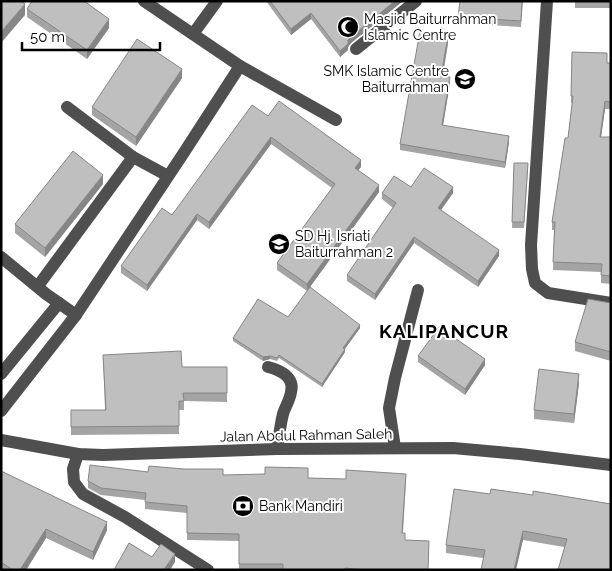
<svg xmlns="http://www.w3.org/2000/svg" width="612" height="571" font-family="Raleway,sans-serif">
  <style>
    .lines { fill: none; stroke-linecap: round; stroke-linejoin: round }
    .minor { stroke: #4f4f4f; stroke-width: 12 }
    .wall { fill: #a4a4a4 }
    .shaded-wall { fill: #868686 }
    .building { fill: #bfbfbf; stroke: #868686 }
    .labels { text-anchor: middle; stroke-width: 4; stroke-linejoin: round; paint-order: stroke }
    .poi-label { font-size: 14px; fill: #000; stroke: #fff; text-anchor: start }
    .street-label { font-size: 14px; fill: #000; stroke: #fff }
    .district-label { font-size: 19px; font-weight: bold; letter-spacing: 1px; fill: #000; stroke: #fff }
  </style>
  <rect width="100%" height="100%" fill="#fff"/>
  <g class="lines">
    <g class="minor">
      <polyline points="144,1 240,66 336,120"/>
      <polyline points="547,1 531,245 532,269 535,283 548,293 611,303"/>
      <polyline points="193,34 217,1"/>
      <polyline points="356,49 416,1"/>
      <polyline points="67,107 133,157 168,176"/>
      <polyline points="1,257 46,294 76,315"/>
      <polyline points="38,286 133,157"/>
      <path d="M268 367C280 370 295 377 291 392 290 400 285 407 283 414 280 426 279 438 277 449"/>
      <polyline points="1,374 59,303"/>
      <polyline points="1,411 76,315 183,154 240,66"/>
      <polyline points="1,440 78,454 103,455 277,449 453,448 520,454 611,465"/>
      <polyline points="395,448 389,408 395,378 418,290"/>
      <polyline points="78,454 73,469 74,482 83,494 125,517 208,570"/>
    </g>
  </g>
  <g class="wall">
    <polygon points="266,1 403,1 351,43 348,47 348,50 340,57 311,19 291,35"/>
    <polygon points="523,1 521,27 458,23 458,17"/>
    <rect x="575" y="1" width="36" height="7"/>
    <polygon points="27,9 109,28 87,59 27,17"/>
    <polygon points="448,43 443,76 450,83 443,125 509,142 505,168 400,150 400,144"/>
    <polygon points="572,52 607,63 611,63 611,109 605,109 601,137 611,137 611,284 601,283 601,272 553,270 554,230 552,230 552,222 568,138 572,103 571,103"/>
    <polygon points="182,78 136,146 92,115 92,107"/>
    <polygon points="268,116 361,167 358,170 379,192 307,291 277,270 277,263 332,188 271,144 209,229 197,220 147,291 121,273 121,266"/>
    <polygon points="514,163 528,169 524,228 512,228"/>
    <polygon points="103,184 45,257 15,233 15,224"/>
    <polygon points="411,187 453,193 441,210 499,256 478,287 414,243 375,300 347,281 347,275 393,208 382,199 382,193"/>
    <polygon points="611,303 611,361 575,351 575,342"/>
    <polygon points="288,317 360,328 345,349 345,352 322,387 279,358 277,361 270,359 263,361 233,341 233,338"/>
    <polygon points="103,355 182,367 227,367 227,402 184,401 184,410 179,410 179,434 71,435 71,410 105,410"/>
    <polygon points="418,356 485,365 465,395 418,362"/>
    <polygon points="579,383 574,423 534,419 534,410"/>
    <polygon points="1,471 107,530 93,560 46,538 26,570 1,570"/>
    <polygon points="148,472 308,478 406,481 403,533 405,540 429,570 239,570 239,541 187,540 187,513 145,509 145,500 101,495 88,488 88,481"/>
    <polygon points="490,494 533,495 611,504 564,547 523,540 483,558 446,553 446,545"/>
  </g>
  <g class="shaded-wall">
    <polygon points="395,1 403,1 351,43 348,47 348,40 351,37"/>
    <polygon points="25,4 25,15 1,43 1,32"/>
    <polygon points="311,13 311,19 291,35 291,29"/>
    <polygon points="109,19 109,28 87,59 87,50"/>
    <polygon points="448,36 448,43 441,82 441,76"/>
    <polygon points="348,44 348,50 340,57 340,51"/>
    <polygon points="182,69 182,78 136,146 136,137"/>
    <polygon points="450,77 450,83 442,131 442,125"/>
    <polygon points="605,101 605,109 600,144 600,137"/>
    <polygon points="509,136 509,142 505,168 505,162"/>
    <polygon points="271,137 271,144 209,229 209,222"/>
    <polygon points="361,160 361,167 355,174 355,168"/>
    <polygon points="103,175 103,184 45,257 45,248"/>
    <polygon points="379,185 379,192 307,291 307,284"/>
    <polygon points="453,187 453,193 438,214 438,208"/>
    <polygon points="197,214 197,220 147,291 147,285"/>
    <polygon points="414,237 414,243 375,300 375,294"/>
    <polygon points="499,250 499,256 478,287 478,281"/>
    <polygon points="360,325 360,328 343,351 343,348"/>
    <polygon points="345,349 345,352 322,387 322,384"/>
    <polygon points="270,356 270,359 263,361 263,357"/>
    <polygon points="485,359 485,365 465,395 465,389"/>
    <polygon points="579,374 579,383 574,423 574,414"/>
    <polygon points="107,522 107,530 93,560 93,552"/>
    <polygon points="46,529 46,538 26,570 20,570"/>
    <polygon points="523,531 523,540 516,570 514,570"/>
    <polygon points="175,554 175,562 170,570 165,570 165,568"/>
  </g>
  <g class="building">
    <polygon points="1,1 21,1 25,4 1,32"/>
    <polygon points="32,1 84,1 109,19 87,50 27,9"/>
    <polygon points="270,1 395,1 351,37 348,40 348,44 340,51 311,13 291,29"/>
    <polygon points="460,1 522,1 521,21 458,17"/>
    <polygon points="420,31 448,36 441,76 450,77 442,125 509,136 505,162 400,144"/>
    <polygon points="137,39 182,69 136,137 92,107"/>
    <polygon points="572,52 607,53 607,63 611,63 611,102 605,101 600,137 611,137 611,276 601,275 602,264 553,262 555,222 552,222 565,138 568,138 573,96 571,96"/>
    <polygon points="279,101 361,160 355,168 379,185 307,284 277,263 335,184 271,137 209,222 197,214 147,285 121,266 162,208 172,215 252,105 268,116"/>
    <polygon points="73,151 103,175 45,248 15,224"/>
    <polygon points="514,163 528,163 524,222 512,222"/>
    <polygon points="424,168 453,187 438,208 499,250 478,281 414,237 375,294 347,275 396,203 382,193 394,176 411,187"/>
    <polygon points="310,287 360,325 343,348 345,349 322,384 279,355 277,358 270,356 263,357 233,338 258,299 288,317"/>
    <polygon points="588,299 611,303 611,352 575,342"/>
    <polygon points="439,327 485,359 465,389 418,356"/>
    <polygon points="181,351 182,367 227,367 227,393 183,393 184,401 179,401 179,426 71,427 71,410 106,410 103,355"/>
    <polygon points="539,369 579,374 574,414 534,410"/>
    <polygon points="90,465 148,472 149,466 184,469 223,469 223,475 265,474 265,467 308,468 308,478 346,479 346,470 406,474 402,533 405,533 405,540 429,541 428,570 366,570 345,568 345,570 283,570 283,564 239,564 239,534 187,533 187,506 145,502 146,493 101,488 88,481"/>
    <polygon points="1,471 107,522 93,552 46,529 20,570 13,570 1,562"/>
    <polygon points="454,489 490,494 491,489 533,495 533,491 611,504 611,570 558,570 567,539 523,531 514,570 481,570 485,550 446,545"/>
    <polygon points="129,543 152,557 161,544 175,554 165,568 168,570 114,570"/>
  </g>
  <defs>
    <g id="mosque-disc" transform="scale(1.125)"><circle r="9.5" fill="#000" stroke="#fff"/><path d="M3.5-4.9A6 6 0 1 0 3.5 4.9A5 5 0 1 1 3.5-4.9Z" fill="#fff"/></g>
    <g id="school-disc" transform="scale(1.125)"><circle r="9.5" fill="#000" stroke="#fff"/><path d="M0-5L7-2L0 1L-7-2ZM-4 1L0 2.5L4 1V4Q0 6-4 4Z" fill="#fff"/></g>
    <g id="bank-disc" transform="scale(1.125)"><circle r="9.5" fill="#000" stroke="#fff"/><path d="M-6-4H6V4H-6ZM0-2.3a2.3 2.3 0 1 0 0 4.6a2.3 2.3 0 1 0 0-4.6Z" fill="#fff"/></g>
  </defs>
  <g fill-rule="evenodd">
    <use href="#mosque-disc" x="348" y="27"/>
    <use href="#school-disc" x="465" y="79"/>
    <use href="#school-disc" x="279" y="244"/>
    <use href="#bank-disc" x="243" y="506"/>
  </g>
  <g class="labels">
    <g class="poi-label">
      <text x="364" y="24">Masjid Baiturrahman<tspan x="364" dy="16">Islamic Centre</tspan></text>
      <text x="449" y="76" text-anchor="end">SMK Islamic Centre<tspan x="449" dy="16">Baiturrahman</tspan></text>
      <text x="295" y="241">SD Hj. Isriati<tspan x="295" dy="16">Baiturrahman 2</tspan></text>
      <text x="259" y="511">Bank Mandiri</text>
    </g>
    <g class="street-label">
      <text transform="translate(306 435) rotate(-1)" y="5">Jalan Abdul Rahman Saleh</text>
    </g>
    <g class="district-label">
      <text x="444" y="338">KALIPANCUR</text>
    </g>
  </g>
  <rect width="612" height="571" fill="none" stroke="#000000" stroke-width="5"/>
  <path d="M22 42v8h138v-8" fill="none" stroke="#000000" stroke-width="2.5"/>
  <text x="30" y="42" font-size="15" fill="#000000" stroke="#ffffff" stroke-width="4" paint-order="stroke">50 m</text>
</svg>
